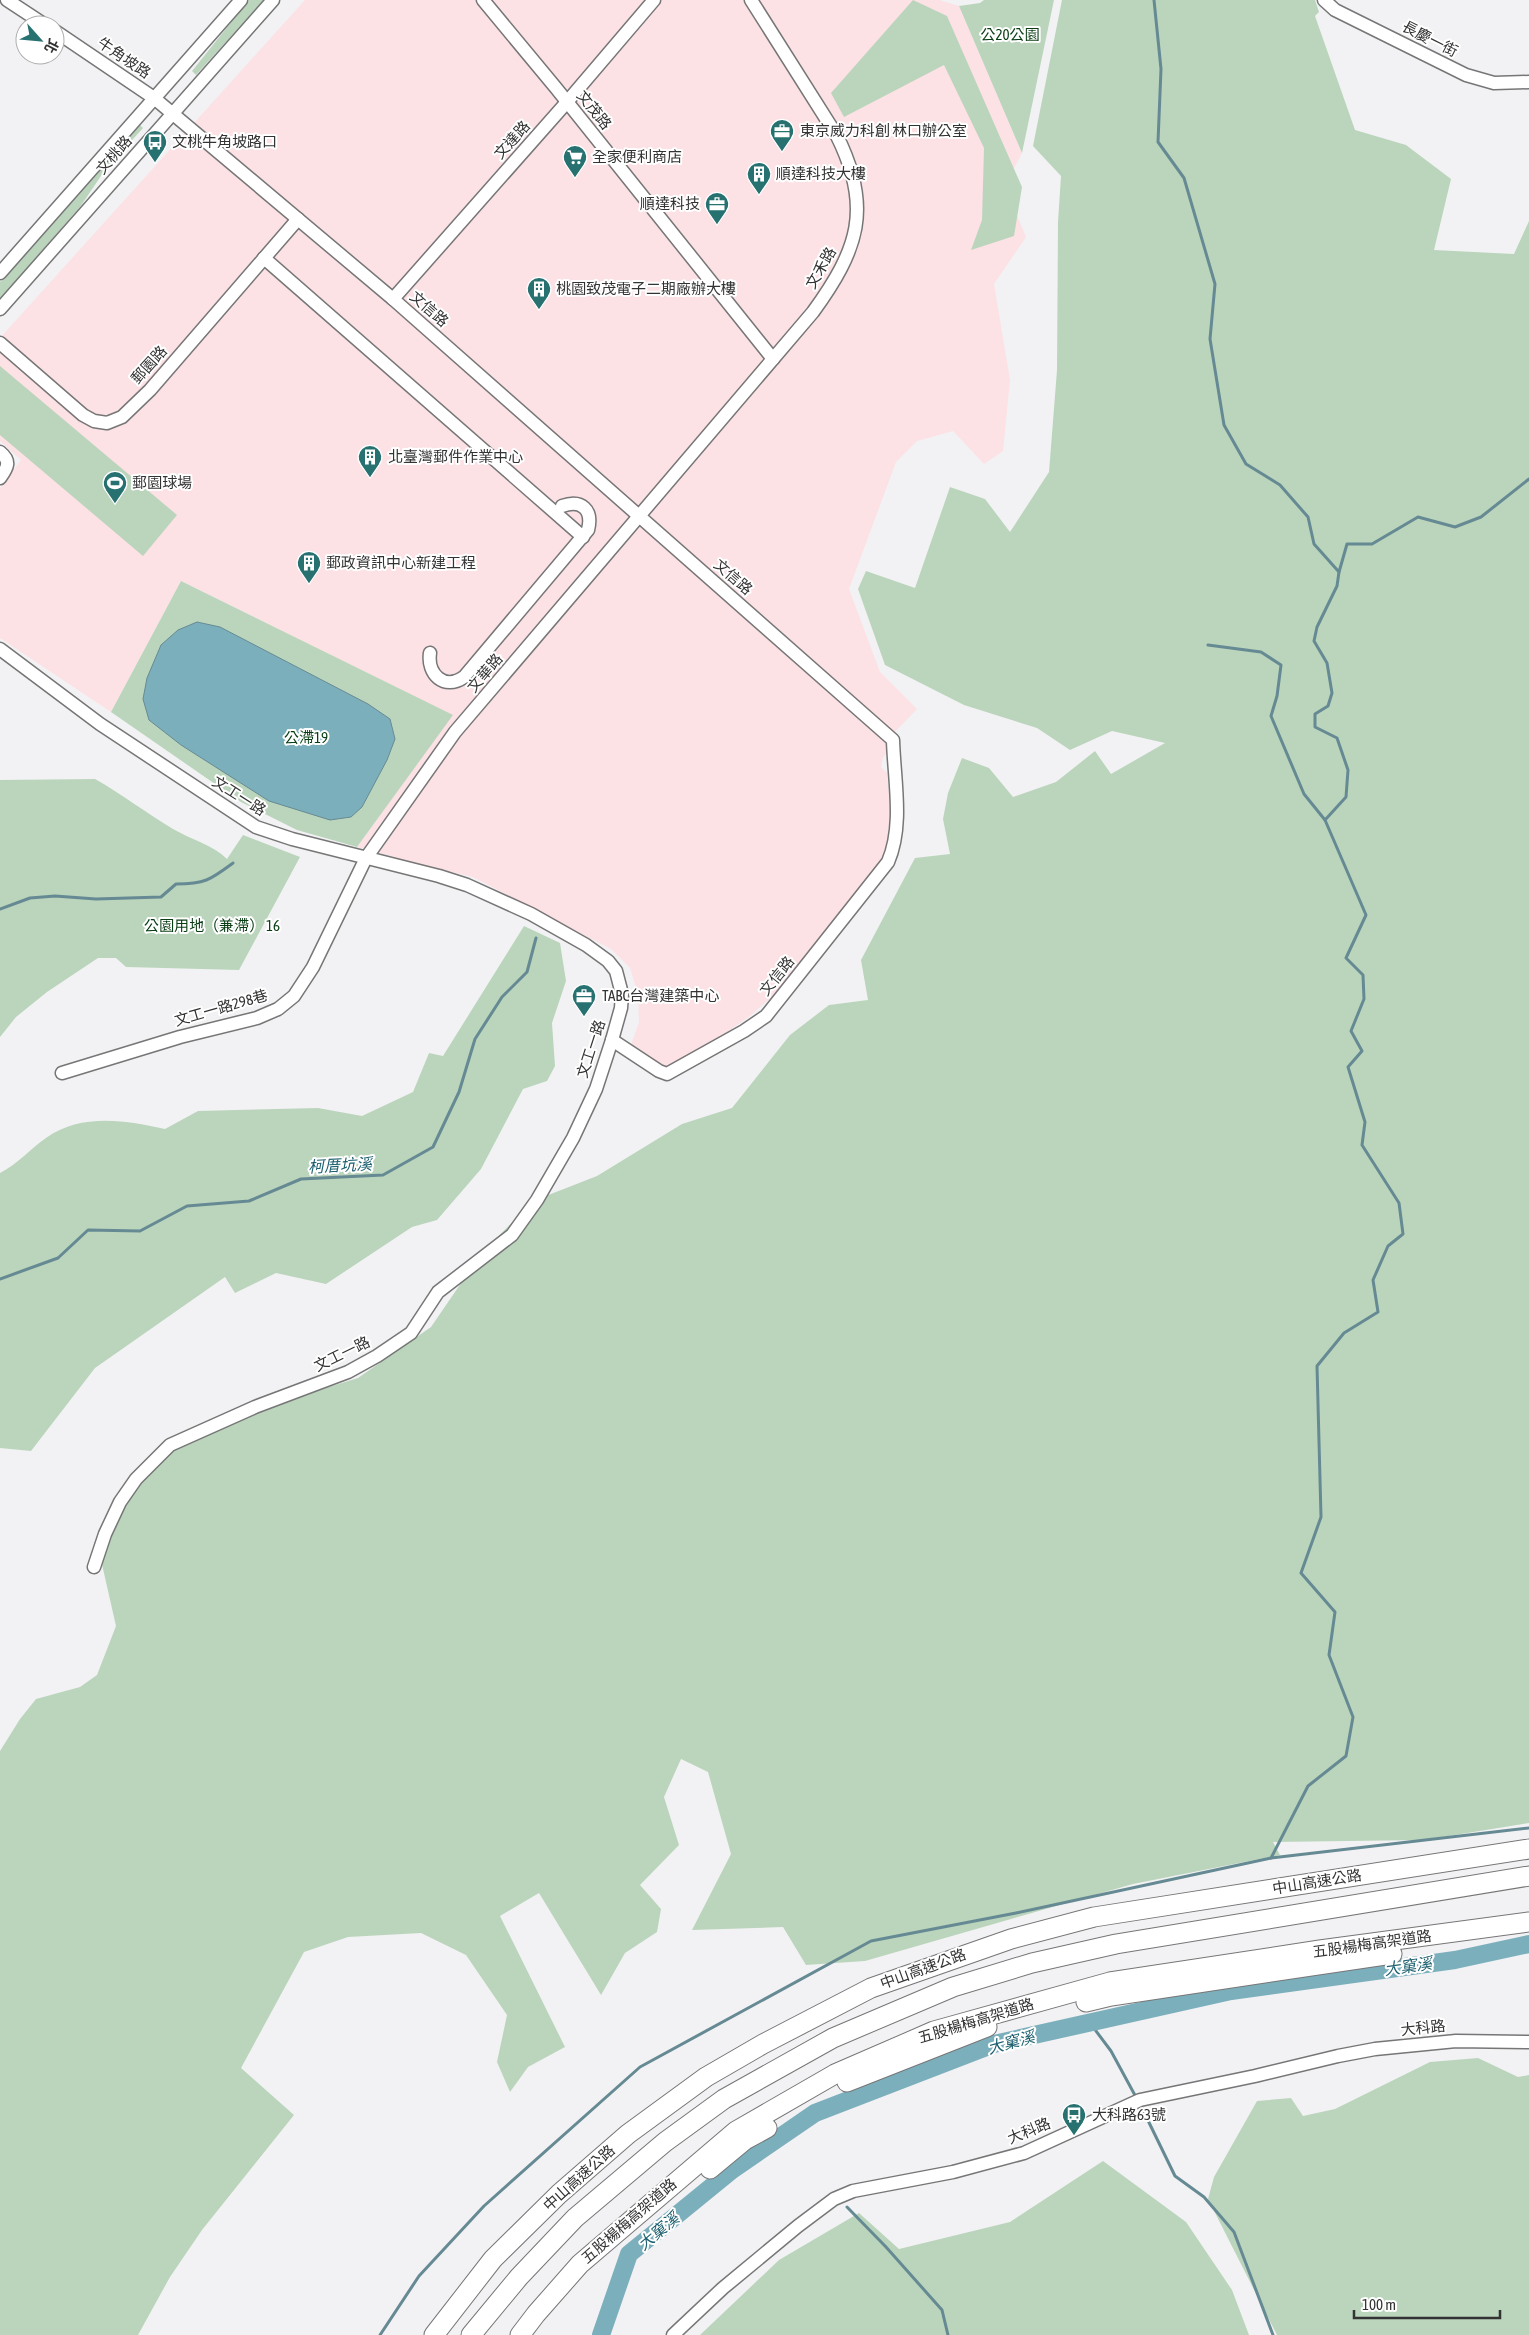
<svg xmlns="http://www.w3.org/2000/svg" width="1529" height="2335" font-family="'Asap Condensed','Noto Sans TC',sans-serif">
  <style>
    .industrial { fill: #fce1e5 }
    .green { fill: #bbd5bc }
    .water { fill: #7cafbc; stroke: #668a93 }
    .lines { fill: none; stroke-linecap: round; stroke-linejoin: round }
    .stream { stroke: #668a93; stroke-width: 3 }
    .river { stroke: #7cafbc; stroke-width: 18 }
    .minor-casing { stroke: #767677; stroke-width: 15 }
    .highway-casing { stroke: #767677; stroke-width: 21 }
    .minor { stroke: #fff; stroke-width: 12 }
    .highway { stroke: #fff; stroke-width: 19 }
    .labels { text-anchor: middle; stroke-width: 4; stroke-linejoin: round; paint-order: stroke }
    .park-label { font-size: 15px; fill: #083c13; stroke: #fff }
    .street-label { font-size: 15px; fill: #333334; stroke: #fff }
    .poi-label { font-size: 15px; fill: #333334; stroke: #fff; text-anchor: start }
    .water-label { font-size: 16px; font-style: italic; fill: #1d606f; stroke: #fff }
  </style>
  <rect width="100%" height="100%" fill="#f2f2f4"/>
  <polygon class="industrial" points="305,0 939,0 959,6 1022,153 1005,186 1026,237 994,284 1010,380 1003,451 984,464 953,431 917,441 896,462 849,589 880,672 917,709 890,737 890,747 883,758 881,767 887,773 891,817 889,850 867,882 789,982 750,1016 668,1073 630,1048 639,1022 638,994 630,968 611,949 473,877 395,859 395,857 357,847 452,715 181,581 111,712 0,638 0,488 21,460 0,441 0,338"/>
  <g class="green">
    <polygon points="249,0 264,0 196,75 192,71"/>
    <polygon points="913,0 947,16 1022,187 1014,236 971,250 982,220 984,148 944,65 844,117 831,93"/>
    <polygon points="984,0 1054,0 1022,153 959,6 980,3"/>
    <polygon points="1062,0 1315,0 1319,12 1315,16 1355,130 1406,145 1451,179 1434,250 1514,254 1529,221 1529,1823 1424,1840 1273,1842 1280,1855 1133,1884 865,1961 806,1965 783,1927 692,1930 731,1854 708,1772 681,1759 664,1797 679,1845 640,1885 661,1909 657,1932 625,1953 601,1995 539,1893 500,1916 565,2047 528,2067 510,2092 497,2062 507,2015 466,1955 421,1933 348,1937 304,1952 241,2068 294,2115 202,2230 170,2277 138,2335 0,2335 0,1751 20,1719 36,1699 80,1687 97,1675 116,1626 101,1560 122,1503 164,1451 286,1400 358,1378 431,1327 481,1254 533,1201 597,1176 682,1124 732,1108 790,1035 829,1005 868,1000 861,960 915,858 950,854 943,819 948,793 962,758 989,768 1013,797 1056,782 1095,751 1111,774 1165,743 1112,731 1070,750 1037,728 964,705 885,665 858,589 866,571 915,588 950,487 985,499 1010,532 1049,472 1057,370 1058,222 1061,176 1033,146"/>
    <polygon points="140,125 143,128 105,170 80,207 0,299 0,282"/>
    <polygon points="0,366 177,515 143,556 0,435"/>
    <polygon points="181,581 453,715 357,847 297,830 241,802 111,712"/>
    <path d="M95 779C122 794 146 813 173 829 190 839 213 845 227 859L243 835 300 857 239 970 126 967 116 958H98L47 992 16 1017 0 1037V780Z"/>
    <path d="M524 926 560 943 566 981 552 1023 555 1066 547 1081 523 1089 481 1169 437 1220 412 1227 326 1284 276 1273 235 1293 225 1277 95 1368 31 1451 0 1448V1173C18 1164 30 1149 46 1138 80 1113 126 1120 165 1129L198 1111 318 1108 362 1116 413 1092 429 1053 443 1056Z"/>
    <polygon points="1478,2058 1518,2077 1529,2075 1529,2335 1277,2335 1208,2199 1214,2177 1257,2101 1291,2098 1303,2116 1335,2109 1430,2062"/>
    <polygon points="1103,2161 1186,2222 1232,2290 1249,2335 700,2335 779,2260 859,2213 899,2249 1010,2222"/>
  </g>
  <polygon class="water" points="197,622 220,627 368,704 390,719 395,739 387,760 362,807 351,817 330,820 269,801 181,745 149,720 143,699 147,678 161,645 178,630"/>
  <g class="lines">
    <g class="stream">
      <polyline points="1339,572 1347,544 1372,544 1418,517 1455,527 1481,517 1529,479"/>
      <polyline points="1208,645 1261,652 1281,665 1277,696 1271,716 1304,794 1325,820"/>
      <path d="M0 909 30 898 55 896 96 899 161 897 176 884C205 884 210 880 233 863"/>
      <polyline points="0,1279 58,1258 88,1230 140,1231 187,1206 249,1201 301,1179 383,1175 433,1147 459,1092 475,1039 502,997 527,972 536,938"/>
      <polyline points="1271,1858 1529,1828"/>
      <polyline points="1090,2023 1111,2051 1137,2099"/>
      <polyline points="1140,2104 1175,2176 1204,2197 1234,2232 1273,2335"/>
      <polyline points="847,2207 886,2247 942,2310 948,2335"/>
      <polyline points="380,2335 419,2276 484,2206 640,2067 871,1941 1016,1913 1271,1858 1308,1786 1346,1756 1353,1717 1329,1655 1335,1612 1301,1573 1321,1517 1317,1366 1344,1333 1378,1312 1373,1280 1388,1246 1403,1234 1399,1203 1362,1145 1365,1122 1348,1067 1362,1051 1351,1031 1364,999 1363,975 1346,958 1366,915 1325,820 1346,797 1348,770 1337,738 1315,727 1315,714 1328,706 1332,693 1327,663 1314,641 1317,627 1337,586 1339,572 1314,544 1308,517 1280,485 1246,464 1224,425 1210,339 1215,284 1184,178 1158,142 1161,69 1154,0"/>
    </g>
    <polyline class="river" points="601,2335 629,2254 732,2170 815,2113 994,2044 1231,1991 1455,1960 1529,1944"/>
    <g class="minor-casing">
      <g id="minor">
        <polyline points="7,0 45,25"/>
        <polyline points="483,0 556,88 773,359"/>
        <polyline points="1324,0 1335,10 1466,75 1494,83 1529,82"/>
        <path d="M55 31 154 98 393 299 893 740C894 779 904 825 888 862L766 1016 744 1031 667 1074 659 1071 612 1040"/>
        <polyline points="264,258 583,537"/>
        <polyline points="0,273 241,0"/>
        <polyline points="393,299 567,102 654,0"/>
        <polyline points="0,309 273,0"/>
        <polyline points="0,343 83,415 94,421 107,423 122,417 150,390 298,219"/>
        <path d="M0 452C11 461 8 467 0 478"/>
        <polyline points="0,649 100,724 256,827 292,839 439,876 467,885 531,914 586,945 608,961 616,971 622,994 621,1008 612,1040 596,1089 573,1138 537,1200 512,1235 438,1292 411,1333 377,1356 348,1372 255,1407 170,1445 136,1479 120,1502 105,1534 94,1567"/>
        <path d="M430 653C427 674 444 691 464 677L588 530C593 510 582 499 562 506"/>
        <path d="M62 1073 180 1037 257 1018 278 1009 294 996 313 967 366 858 455 732 813 312C858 250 873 208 837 136L751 0"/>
        <polyline points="673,2335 723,2288 798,2226 834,2199 853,2191 953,2172 1024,2153 1140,2100 1255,2076 1338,2056 1375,2049 1456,2041 1529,2042"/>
      </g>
    </g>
    <g class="highway-casing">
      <g id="highway">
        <polyline points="1086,2002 1111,1996 1392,1954"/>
        <polyline points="847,2082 987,2027"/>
        <polyline points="710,2169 745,2140 767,2128"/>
        <polyline points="434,2335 493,2259 559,2194 628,2134 706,2077 763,2044 871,1988 1011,1939 1094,1917 1529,1849"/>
        <polyline points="471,2335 519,2277 575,2218 665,2142 724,2099 833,2038 953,1987 1032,1963 1116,1944 1529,1876"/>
        <polyline points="520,2335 536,2314 580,2264 736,2131 835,2074 934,2031 1110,1982 1320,1950 1529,1922"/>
      </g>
    </g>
    <use href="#minor" class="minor"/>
    <use href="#highway" class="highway"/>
  </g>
  <defs>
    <g id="office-pin" transform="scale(1.25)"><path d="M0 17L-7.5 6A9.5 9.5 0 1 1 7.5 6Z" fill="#277171" stroke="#fff"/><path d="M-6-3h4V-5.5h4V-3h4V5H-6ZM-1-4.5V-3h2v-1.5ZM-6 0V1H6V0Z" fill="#fff"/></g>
    <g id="bus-pin" transform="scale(1.25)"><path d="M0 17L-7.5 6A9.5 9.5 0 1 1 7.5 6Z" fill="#277171" stroke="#fff"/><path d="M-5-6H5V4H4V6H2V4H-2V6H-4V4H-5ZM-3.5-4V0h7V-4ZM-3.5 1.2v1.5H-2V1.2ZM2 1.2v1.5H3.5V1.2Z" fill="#fff"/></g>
    <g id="supermarket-pin" transform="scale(1.25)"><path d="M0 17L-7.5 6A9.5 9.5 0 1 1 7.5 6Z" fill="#277171" stroke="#fff"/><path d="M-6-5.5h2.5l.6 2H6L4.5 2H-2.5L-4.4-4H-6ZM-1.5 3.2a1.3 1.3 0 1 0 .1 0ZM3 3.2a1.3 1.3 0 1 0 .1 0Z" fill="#fff"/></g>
    <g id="building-pin" transform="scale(1.25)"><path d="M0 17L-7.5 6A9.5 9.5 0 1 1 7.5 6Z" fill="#277171" stroke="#fff"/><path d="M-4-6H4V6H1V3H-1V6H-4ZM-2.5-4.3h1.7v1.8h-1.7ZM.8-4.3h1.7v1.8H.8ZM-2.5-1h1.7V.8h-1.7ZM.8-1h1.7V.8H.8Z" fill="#fff"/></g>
    <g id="stadium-pin" transform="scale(1.25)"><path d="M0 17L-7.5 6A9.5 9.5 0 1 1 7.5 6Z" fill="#277171" stroke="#fff"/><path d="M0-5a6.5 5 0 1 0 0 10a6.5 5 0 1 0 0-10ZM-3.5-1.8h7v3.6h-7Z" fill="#fff"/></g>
  </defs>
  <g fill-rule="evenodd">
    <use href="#office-pin" x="782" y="131"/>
    <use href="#bus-pin" x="155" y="142"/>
    <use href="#supermarket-pin" x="575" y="157"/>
    <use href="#building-pin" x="759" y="174"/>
    <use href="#office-pin" x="717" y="204"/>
    <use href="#building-pin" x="539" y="289"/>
    <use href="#building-pin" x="370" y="457"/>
    <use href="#stadium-pin" x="115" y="483"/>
    <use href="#building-pin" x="309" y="563"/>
    <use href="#office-pin" x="584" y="996"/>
    <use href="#bus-pin" x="1074" y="2115"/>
  </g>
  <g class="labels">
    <g class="park-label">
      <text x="1010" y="40">公20公園</text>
      <text x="306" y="743">公滯19</text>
      <text x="212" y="931">公園用地（兼滯） 16</text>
    </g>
    <g class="street-label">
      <text transform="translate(1430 39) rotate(27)" y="5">長慶一街</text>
      <text transform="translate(124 58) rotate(34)" y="5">牛角坡路</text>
      <text transform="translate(594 110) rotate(51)" y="5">文茂路</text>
      <text transform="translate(512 140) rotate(-48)" y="5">文達路</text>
      <text transform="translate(114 155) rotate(-49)" y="5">文桃路</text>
      <text transform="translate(821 268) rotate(-60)" y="5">文禾路</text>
      <text transform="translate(429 309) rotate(41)" y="5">文信路</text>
      <text transform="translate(149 365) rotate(-48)" y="5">郵園路</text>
      <text transform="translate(733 577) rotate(41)" y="5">文信路</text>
      <text transform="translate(485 673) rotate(-50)" y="5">文華路</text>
      <text transform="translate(239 796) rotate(32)" y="5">文工一路</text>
      <text transform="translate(777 976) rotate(-51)" y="5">文信路</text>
      <text transform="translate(221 1008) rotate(-16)" y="5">文工一路298巷</text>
      <text transform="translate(591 1049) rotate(-72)" y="5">文工一路</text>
      <text transform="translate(342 1354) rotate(-26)" y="5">文工一路</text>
      <text transform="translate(1317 1882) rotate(-9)" y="5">中山高速公路</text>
      <text transform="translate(1372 1944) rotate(-8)" y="5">五股楊梅高架道路</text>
      <text transform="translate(923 1969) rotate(-20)" y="5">中山高速公路</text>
      <text transform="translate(976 2021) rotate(-17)" y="5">五股楊梅高架道路</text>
      <text transform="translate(1423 2028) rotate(-6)" y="5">大科路</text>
      <text transform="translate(1029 2131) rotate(-22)" y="5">大科路</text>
      <text transform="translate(579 2178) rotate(-42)" y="5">中山高速公路</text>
      <text transform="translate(629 2221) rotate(-41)" y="5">五股楊梅高架道路</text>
    </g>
    <g class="poi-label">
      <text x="800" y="136">東京威力科創 林口辦公室</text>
      <text x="172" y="147">文桃牛角坡路口</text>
      <text x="592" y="162">全家便利商店</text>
      <text x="776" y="179">順達科技大樓</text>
      <text x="700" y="209" text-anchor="end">順達科技</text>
      <text x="556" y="294">桃園致茂電子二期廠辦大樓</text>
      <text x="388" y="462">北臺灣郵件作業中心</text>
      <text x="132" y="488">郵園球場</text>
      <text x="326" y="568">郵政資訊中心新建工程</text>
      <text x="602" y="1001">TABC台灣建築中心</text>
      <text x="1092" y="2120">大科路63號</text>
    </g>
    <g class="water-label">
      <text transform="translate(340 1165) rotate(-3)" y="6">柯厝坑溪</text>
      <text transform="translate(1408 1966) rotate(-8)" y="6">大窠溪</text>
      <text transform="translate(1011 2042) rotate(-15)" y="6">大窠溪</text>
      <text transform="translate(658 2231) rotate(-40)" y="6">大窠溪</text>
    </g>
  </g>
  <g transform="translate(40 40) rotate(117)"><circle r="24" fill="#ffffff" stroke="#adadae"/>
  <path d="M0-4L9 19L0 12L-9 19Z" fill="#277171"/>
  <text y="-8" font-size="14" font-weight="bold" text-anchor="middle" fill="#333334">北</text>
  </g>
  <path d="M1354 2310v8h146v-8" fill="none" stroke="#333334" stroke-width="2.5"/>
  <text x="1362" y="2310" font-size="15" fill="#333334" stroke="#ffffff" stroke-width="4" paint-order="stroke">100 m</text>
</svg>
